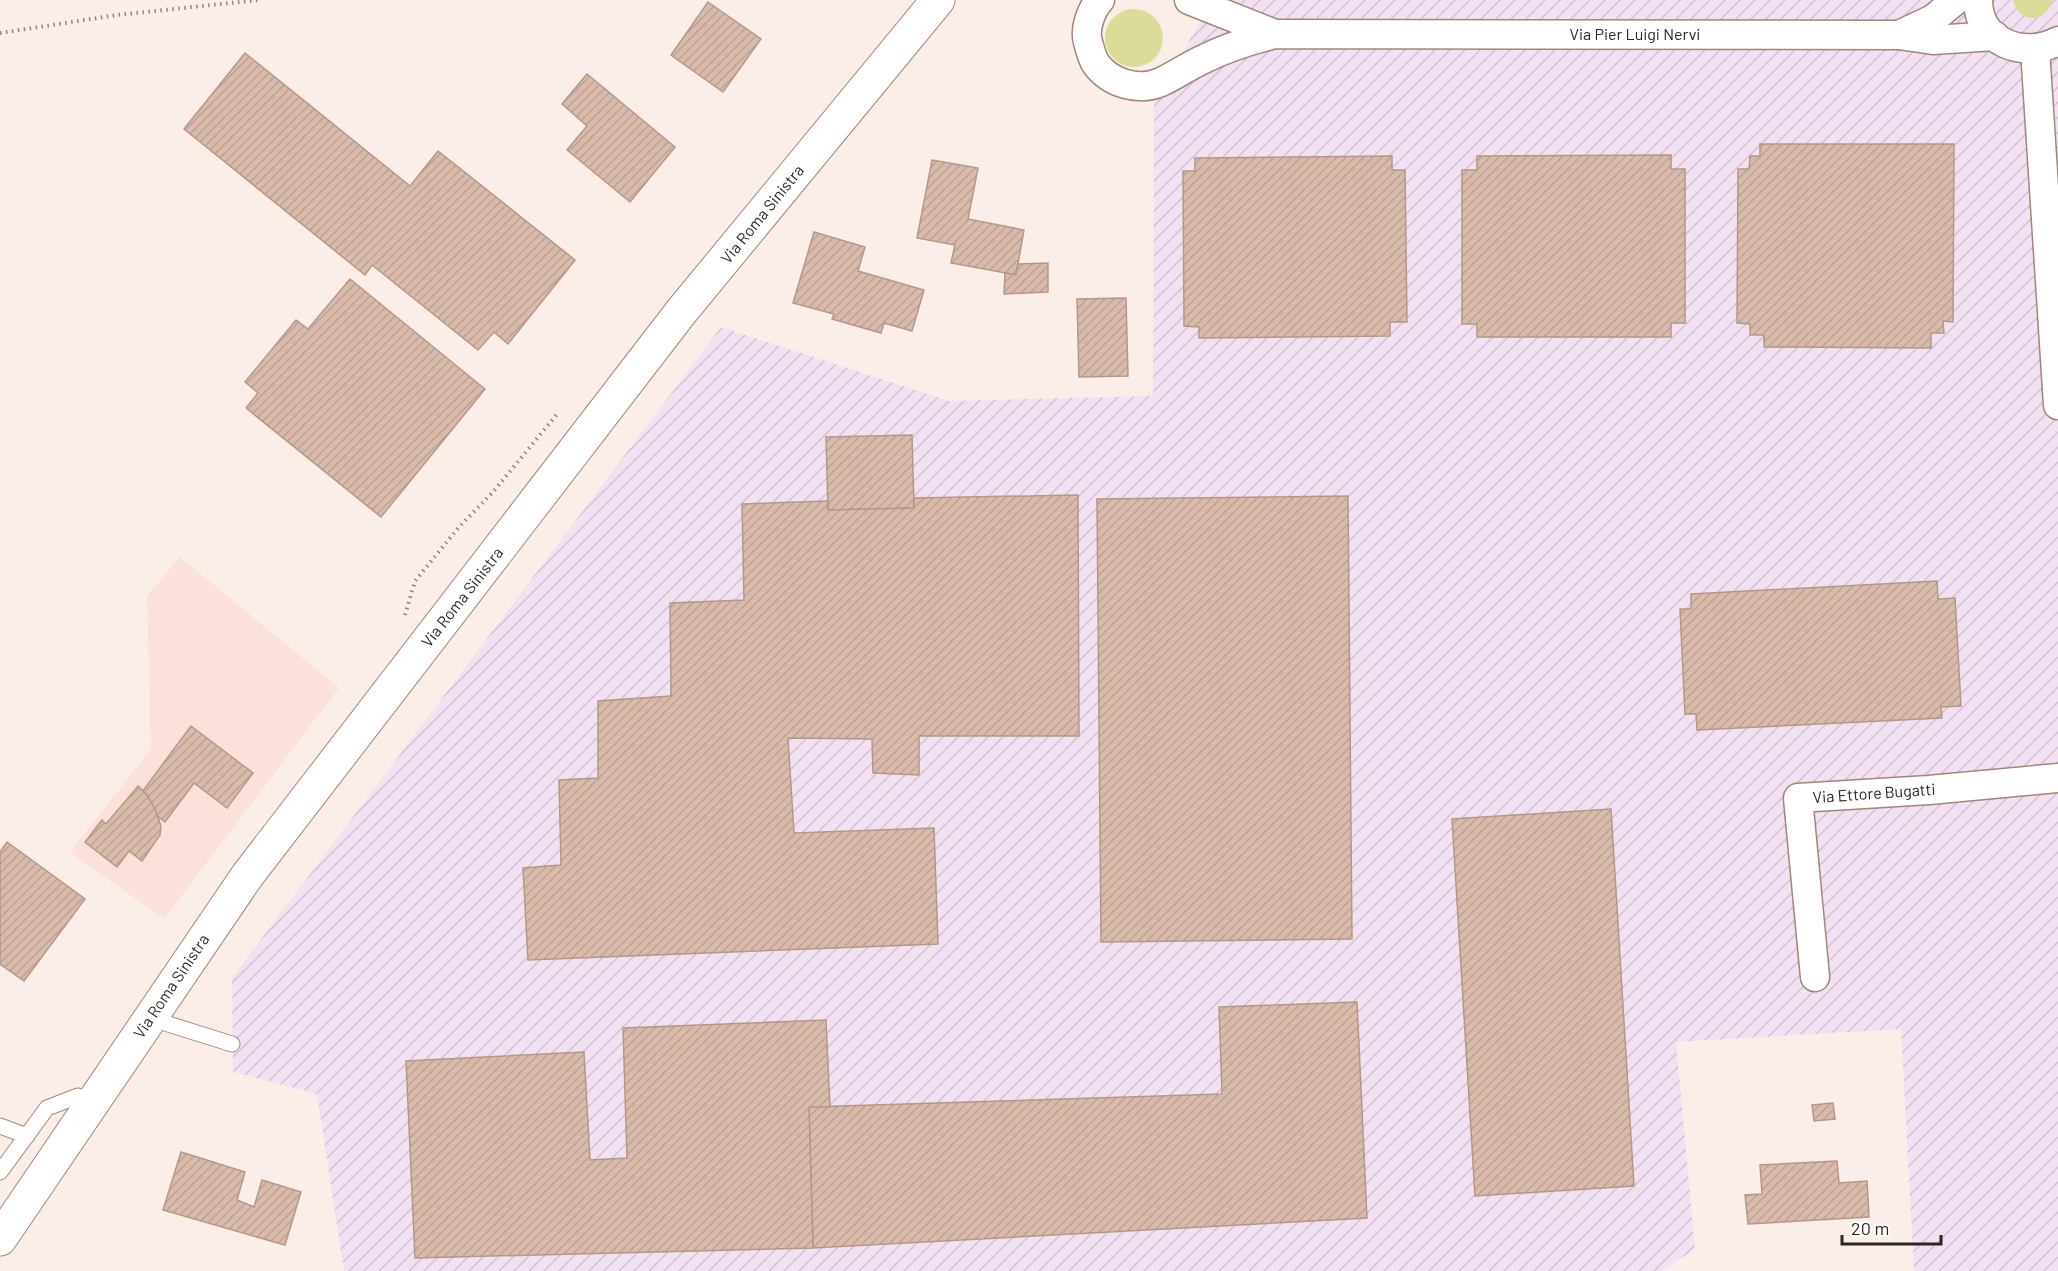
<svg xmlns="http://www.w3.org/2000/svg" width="2058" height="1271" font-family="Barlow,sans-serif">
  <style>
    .commercial { fill: #fbe1da }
    .industrial { fill: url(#industrial-furrows) }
    .grass { fill: #dadd98 }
    .building { fill: url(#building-hatch); stroke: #b49787; stroke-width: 1.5 }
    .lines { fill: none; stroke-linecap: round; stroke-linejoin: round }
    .service-casing { stroke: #a38677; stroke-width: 17 }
    .minor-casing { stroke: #a38677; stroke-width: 31 }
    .primary-casing { stroke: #a38677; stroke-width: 35 }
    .path { stroke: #90847e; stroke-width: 4; stroke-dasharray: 1.5 4.5; stroke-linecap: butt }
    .service { stroke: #fff; stroke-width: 15 }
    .minor { stroke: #fff; stroke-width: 28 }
    .primary { stroke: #fff; stroke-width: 33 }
    .labels { text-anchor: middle; stroke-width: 4.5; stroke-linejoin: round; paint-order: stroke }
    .street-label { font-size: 16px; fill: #30241e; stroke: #fff }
  </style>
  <defs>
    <pattern id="industrial-furrows" width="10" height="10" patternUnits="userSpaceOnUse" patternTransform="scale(1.5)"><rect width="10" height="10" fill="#f2e1f3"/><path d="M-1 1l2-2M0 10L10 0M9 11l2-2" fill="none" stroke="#d0c1d0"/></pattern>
    <pattern id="building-hatch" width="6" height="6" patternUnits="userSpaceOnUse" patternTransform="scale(1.5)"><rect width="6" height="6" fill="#dabbab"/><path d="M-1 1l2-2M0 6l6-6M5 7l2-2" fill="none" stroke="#bba193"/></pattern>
  </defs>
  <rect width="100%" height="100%" fill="#fbeee8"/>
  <polygon class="commercial" points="180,557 339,688 164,919 70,852 151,749 147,596"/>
  <polygon class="industrial" points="1212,0 2058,0 2058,1271 1914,1271 1901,1029 1676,1042 1695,1249 1662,1271 344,1271 317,1094 233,1072 232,978 721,327 949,401 1153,396 1154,104"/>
  <g class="grass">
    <path d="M2013 0H2052C2047 24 2018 24 2013 0Z"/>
    <circle cx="1134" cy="38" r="29"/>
  </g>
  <g class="building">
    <polygon points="708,2 761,39 723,92 671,55"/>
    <polygon points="245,53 410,186 438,151 575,260 508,344 494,332 478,350 372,265 365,275 184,129"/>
    <polygon points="587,74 675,147 630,202 567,150 587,126 562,104"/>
    <polygon points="1760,144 1954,144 1953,322 1943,321 1944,333 1931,333 1931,348 1764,347 1764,335 1750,335 1750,324 1737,323 1738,169 1749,169 1750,156 1760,156"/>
    <polygon points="1671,155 1671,169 1685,169 1685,323 1671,323 1671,337 1477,337 1477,324 1462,324 1462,170 1477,170 1477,156"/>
    <polygon points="1392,156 1392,170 1405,170 1407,322 1390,322 1390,336 1199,338 1199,327 1184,326 1183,171 1195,171 1195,158"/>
    <polygon points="932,160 978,168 968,219 1024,230 1016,275 951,263 955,245 917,238"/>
    <polygon points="814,232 865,247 858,271 924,290 912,331 884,323 881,333 832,319 834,314 793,303"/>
    <polygon points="1048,263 1048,292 1004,294 1005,273 1016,275 1018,264"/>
    <polygon points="350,279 485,389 381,517 246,408 258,393 245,382 296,320 308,329"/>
    <polygon points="1126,298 1128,376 1079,377 1077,299"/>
    <polygon points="912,435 914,508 828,510 826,437"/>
    <polygon points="1078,495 1079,736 919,736 919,775 873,773 872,739 788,738 794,833 934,828 938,944 528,960 523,868 561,865 559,780 598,778 598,701 671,696 670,603 744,600 742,504 828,501 828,510 914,508 914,498"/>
    <polygon points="1348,496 1352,939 1101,942 1097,499"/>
    <polygon points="1937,581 1938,599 1955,598 1961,706 1941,707 1942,718 1697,730 1696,714 1685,714 1680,609 1691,609 1691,594"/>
    <polygon points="191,726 253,773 227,808 194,783 165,822 136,800"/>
    <polygon points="138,786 147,795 155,809 161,826 160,835 142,861 129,851 117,867 85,842 102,820 106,824"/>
    <polygon points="1611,809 1634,1186 1475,1196 1452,819"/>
    <polygon points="7,842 85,899 24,981 0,964 0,852"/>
    <polygon points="1357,1002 1367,1218 813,1248 809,1107 1222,1094 1219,1007"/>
    <polygon points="826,1020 830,1107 809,1107 813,1248 415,1258 406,1061 584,1052 590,1160 627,1158 623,1028"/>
    <polygon points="1833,1103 1835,1119 1814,1121 1812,1105"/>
    <polygon points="181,1152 245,1172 237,1200 254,1207 262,1180 301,1192 285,1245 163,1210"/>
    <polygon points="1837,1161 1839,1183 1867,1181 1869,1217 1748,1224 1745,1195 1762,1194 1760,1165"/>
  </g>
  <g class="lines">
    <g class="service-casing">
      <g id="service">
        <polyline points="149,1018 232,1044"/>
        <polyline points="0,1126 27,1136"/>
        <polyline points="0,1172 47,1108 78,1096 91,1103"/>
      </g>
    </g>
    <g class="minor-casing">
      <g id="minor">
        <path d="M1100 0C1091 10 1084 29 1088 42 1090 49 1092 58 1096 64 1110 83 1138 92 1161 82 1176 75 1190 65 1206 58 1228 47 1251 40 1275 34L1899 35 1933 40 1995 36"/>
        <polyline points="1189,0 1275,34"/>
        <path d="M1978 0C1978 43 2024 59 2058 41"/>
        <polyline points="1899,35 1933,19 1956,0"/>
        <polyline points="2035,49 2058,405"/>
        <polyline points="1815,977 1798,798 1929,790 2058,778"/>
      </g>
    </g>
    <g class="primary-casing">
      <polyline id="primary" points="0,1239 247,876 681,312 938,0"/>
    </g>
    <g class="path">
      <polyline points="0,33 117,15 259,0"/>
      <polyline points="405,615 415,581 459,527 493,492 558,413"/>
    </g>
    <use href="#service" class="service"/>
    <use href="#minor" class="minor"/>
    <use href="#primary" class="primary"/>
  </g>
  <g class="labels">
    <g class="street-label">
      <text x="1635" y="40">Via Pier Luigi Nervi</text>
      <text transform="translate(762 214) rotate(-51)" y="6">Via Roma Sinistra</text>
      <text transform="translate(462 597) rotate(-52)" y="6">Via Roma Sinistra</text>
      <text transform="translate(1874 793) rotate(-4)" y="6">Via Ettore Bugatti</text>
      <text transform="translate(171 986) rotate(-56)" y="6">Via Roma Sinistra</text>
    </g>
  </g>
  <path d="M1842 1235v9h99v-9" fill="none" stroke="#30241e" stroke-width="3"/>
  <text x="1851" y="1235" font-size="18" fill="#30241e" stroke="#ffffff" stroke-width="4.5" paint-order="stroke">20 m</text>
</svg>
